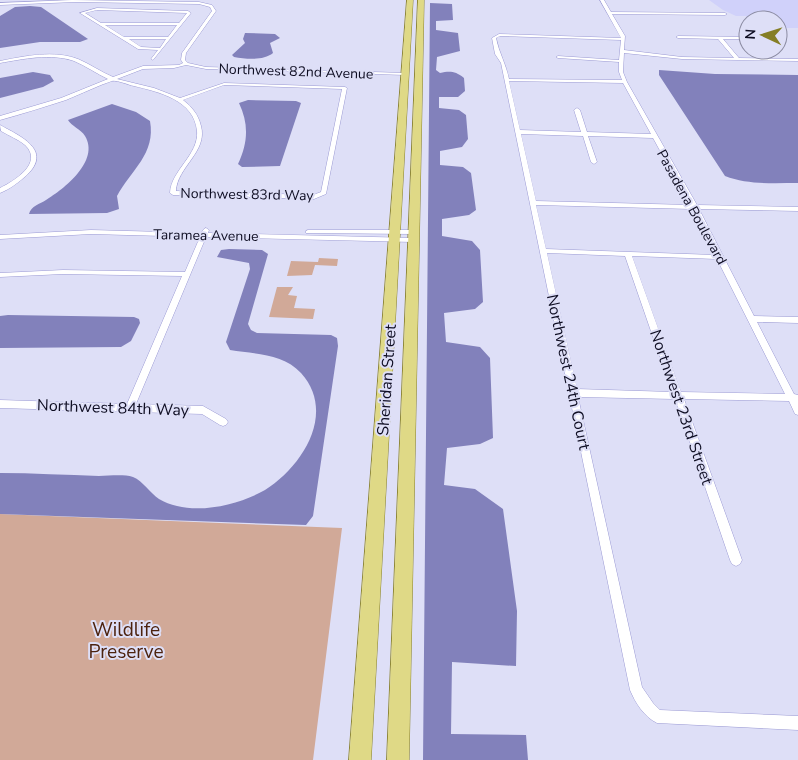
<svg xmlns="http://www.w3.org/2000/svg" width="798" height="760" font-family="'Nunito Sans',sans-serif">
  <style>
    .built { fill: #d0d1fa }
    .green { fill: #d1a998 }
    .water { fill: #8281bb }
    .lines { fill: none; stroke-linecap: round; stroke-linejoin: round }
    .minor-casing { stroke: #9b9ad4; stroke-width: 1 }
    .primary-casing { stroke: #88812f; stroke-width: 1 }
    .minor { fill: #fff; fill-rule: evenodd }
    .primary { fill: #dfd986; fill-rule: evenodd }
    .labels { text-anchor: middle; stroke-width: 4; stroke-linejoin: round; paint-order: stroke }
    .far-street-label { font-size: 14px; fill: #0e0d22; stroke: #dedff7 }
    .street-label { font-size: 16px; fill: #0e0d22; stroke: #dedff7 }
    .near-park-label { font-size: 19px; fill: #4c220e; stroke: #dedff7 }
  </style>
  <rect width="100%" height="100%" fill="#dedff7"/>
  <polygon class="built" points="709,0 798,0 798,28 778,28 778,20 750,20 746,16 736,16 723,10"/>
  <g class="green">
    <polygon points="319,258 338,259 337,266 315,265 312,275 287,276 291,261 318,262"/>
    <polygon points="277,287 293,287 288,295 297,296 294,308 315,309 313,319 269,317"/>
    <polygon points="0,514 342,528 313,760 0,760"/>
  </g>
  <g class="water">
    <path d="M430 3 452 4 453 20 436 21V30L458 33 460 51 437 57 436 70 440 73C450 71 455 71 464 78L465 91 458 97H439V108L459 110 466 115 468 139 462 147 440 151V165L463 167 471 173 476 210 469 215 442 219V236L472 241 480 250 483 302 475 309 444 313 446 342 480 347 490 358 493 438 480 444 447 448 444 485 475 489 503 509 517 611 516 666 452 662 451 734 526 735 528 760H423Z"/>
    <polygon points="30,6 41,7 88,39 80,42 40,42 0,48 0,16 15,7"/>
    <path d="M245 33 275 34 280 38 270 43 273 53C263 61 246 59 234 57L232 55 245 43 243 39Z"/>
    <path d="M659 70 715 74 798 75V183C774 183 748 185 725 176L659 75Z"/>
    <polygon points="33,72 50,75 54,81 43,87 0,98 0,78"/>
    <path d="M248 100 296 101 301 103 280 166 242 167 238 164C248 143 249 124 239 103Z"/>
    <path d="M112 104 136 112 150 121C156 154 131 170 117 196L119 209 107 213 29 214C31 206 40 204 46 200 64 189 100 161 85 136 81 129 71 126 68 120Z"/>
    <path d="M229 249 262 250 268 254 248 324 251 330 257 333 331 335 337 338 338 346 313 516 306 525 0 514V473C33 473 66 475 99 476 109 476 123 474 133 477 143 481 150 493 159 499 189 517 237 506 265 490 302 467 337 413 301 373 283 353 254 354 230 350L226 342 250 269 249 263 217 257 221 250Z"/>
    <polygon points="8,315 134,317 139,319 140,323 131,341 121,347 0,348 0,316"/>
  </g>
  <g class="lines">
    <g class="minor-casing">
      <g id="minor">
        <path d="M72 0 199 2 212 5 216 11 186 53 185 60 188 63 206 67 406 73 408 74 406 75 206 69 186 65 174 68 143 69 117 79 154 88 180 98 224 83 345 87 347 88 326 194 314 199 173 195 170 193C171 170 199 155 197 131 194 100 159 92 134 86 128 85 118 80 112 81 109 82 104 84 101 85 89 90 78 95 66 100 44 107 22 114 0 120V116L61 98 108 79C97 74 86 66 74 61 51 53 23 59 0 63V61C25 56 54 50 78 59 90 64 101 72 113 77L143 66 179 65 183 63 181 60 182 53 212 11 210 7 199 4 76 2 0 5V3ZM224 85 342 89 321 192 313 195 176 191C177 167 208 152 201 126 198 114 192 107 183 100Z"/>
        <path d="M600 0H604L611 12 725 13 727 14 725 15 612 14 625 36 624 50 682 57 734 58 718 39 678 38 676 37 678 36 748 37V39H723L739 58 798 59V61L682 59 624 53 623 72 627 82 697 205 798 207V211L699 209 754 316 798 317V323L757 322 794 394 798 395V415L795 414 789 401 684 399 742 560 740 564 736 566 732 564 730 560 675 399 578 397 642 687 653 703 660 710 798 716V730L657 723C644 717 635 702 630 690L501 63 495 54 492 38 499 34 621 38ZM500 36 621 40 619 60 558 56 556 57 558 58 619 62V72L622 80 509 79C506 64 499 53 496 38ZM509 81 623 83 651 134 587 132 580 110 577 108 574 110 581 132 520 130ZM521 134 583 136 591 162 594 164 597 162 588 136 653 138 690 205 536 201ZM536 205 692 209 715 255 546 249ZM547 253 625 256 672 392 577 389ZM632 256 717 259 785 394 681 392Z"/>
        <path d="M97 8 188 11 191 13 153 60 151 59 158 50 138 49 80 13ZM97 10 187 13 179 23H101L85 13ZM105 25H177L168 37H124ZM129 39H166L160 48 141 47Z"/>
        <path d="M0 125C20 136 53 150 27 175 19 182 10 189 0 193V188C14 181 44 163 25 145 18 139 9 136 1 131Z"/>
        <polygon points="206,228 209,230 208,233 413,238 416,240 413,242 206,237 136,404 203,406 226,419 228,422 226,425 223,426 220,425 202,414 0,408 0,400 127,404 182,276 63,274 0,277 0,273 63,270 185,272 200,237 91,234 0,239 0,235 91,230 201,233 204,229"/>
        <polygon points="308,230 413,230 416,232 413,234 306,233 306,231"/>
      </g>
    </g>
    <g class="primary-casing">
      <g id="primary">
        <polygon points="407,0 413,0 371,760 349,760"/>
        <polygon points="418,0 424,0 409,760 387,760"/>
      </g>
    </g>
    <use href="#minor" class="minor"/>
    <use href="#primary" class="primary"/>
  </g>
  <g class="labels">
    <g class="far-street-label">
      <text transform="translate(296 71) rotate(2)" y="5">Northwest 82nd Avenue</text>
      <text transform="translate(247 194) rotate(1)" y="5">Northwest 83rd Way</text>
      <text transform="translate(692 207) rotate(61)" y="5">Pasadena Boulevard</text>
      <text transform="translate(206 235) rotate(1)" y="5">Taramea Avenue</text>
    </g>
    <g class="street-label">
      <text transform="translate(569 372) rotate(78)" y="6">Northwest 24th Court</text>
      <text transform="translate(386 380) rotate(-86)" y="6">Sheridan Street</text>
      <text transform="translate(113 407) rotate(2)" y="6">Northwest 84th Way</text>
      <text transform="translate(682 407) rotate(71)" y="6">Northwest 23rd Street</text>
    </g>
    <g class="near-park-label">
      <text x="126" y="636">Wildlife<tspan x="126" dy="22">Preserve</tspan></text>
    </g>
  </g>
  <g transform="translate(763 35) rotate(274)"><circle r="24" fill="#dedff7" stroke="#8b8ba2"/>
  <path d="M0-4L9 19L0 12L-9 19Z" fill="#857e25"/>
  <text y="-8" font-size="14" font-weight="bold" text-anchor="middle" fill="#0e0d22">N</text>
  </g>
</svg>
